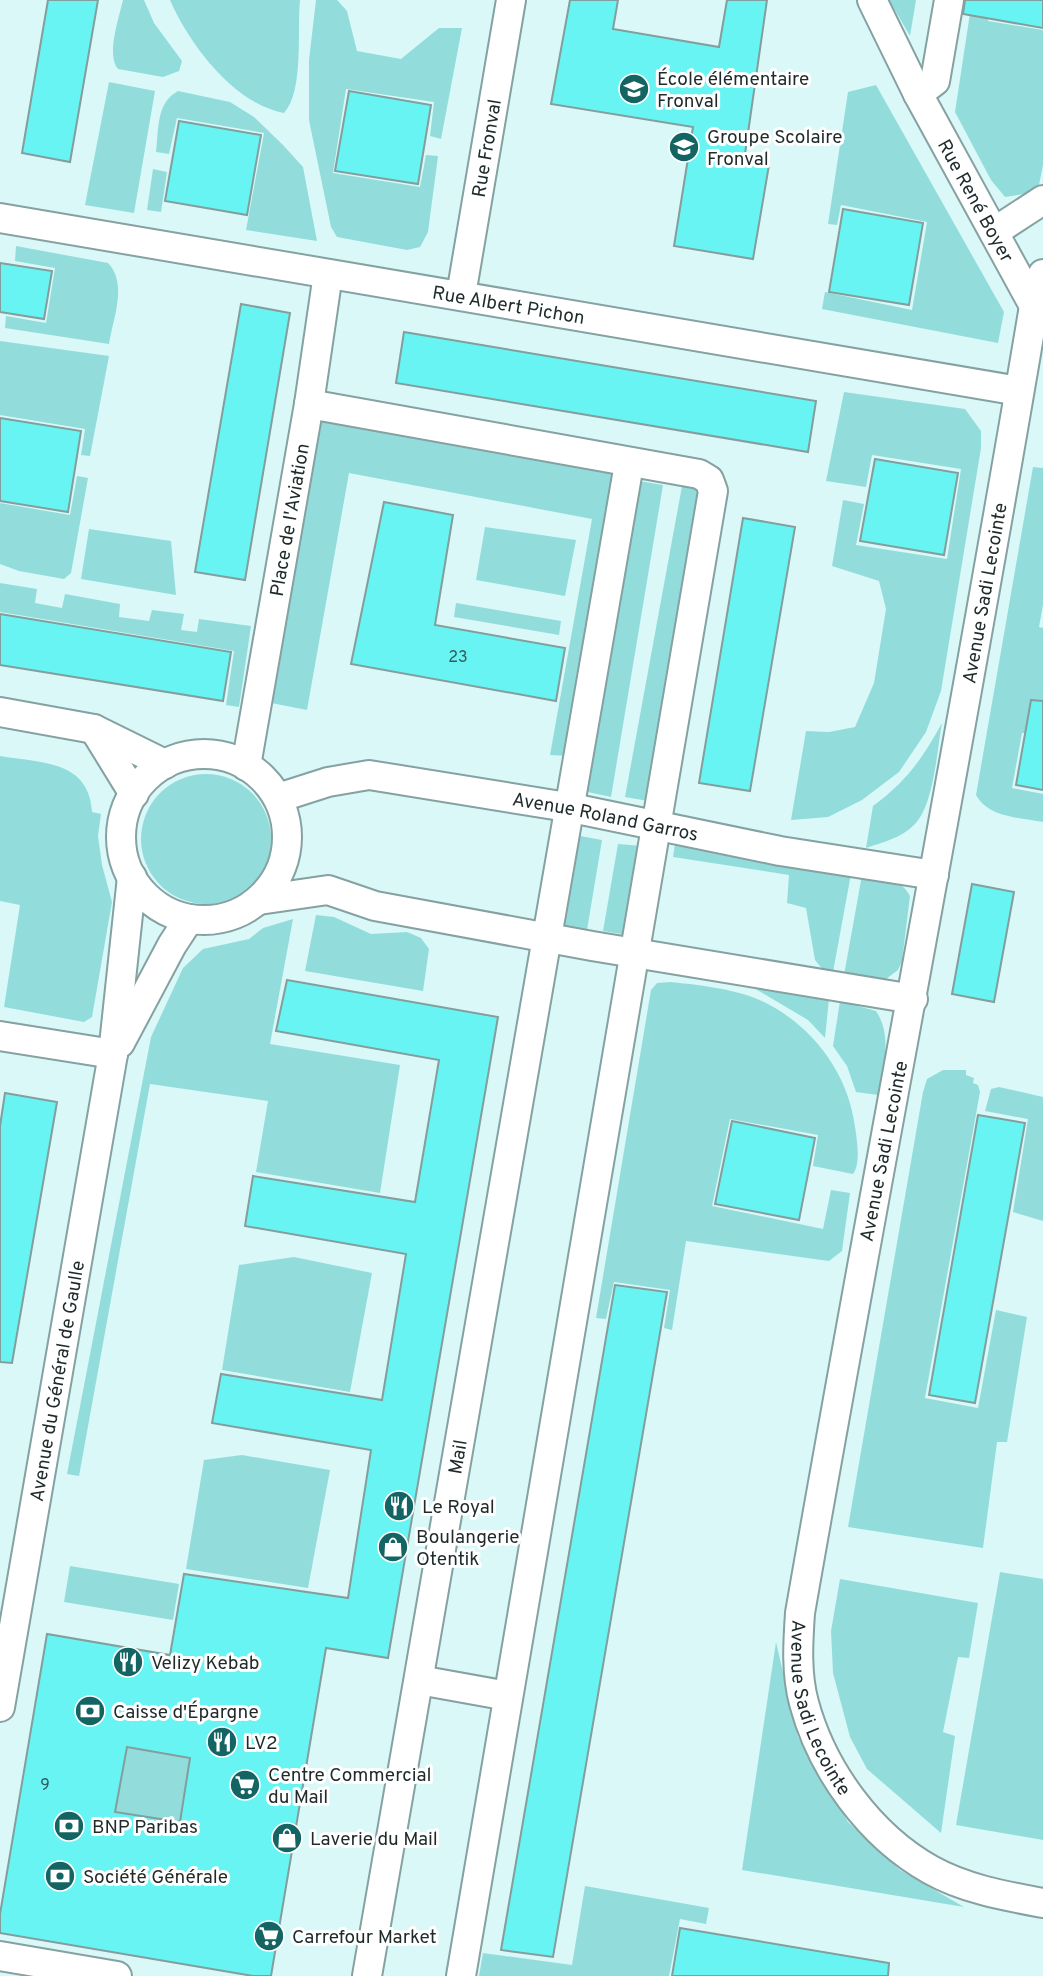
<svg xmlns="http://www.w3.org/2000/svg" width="1043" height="1976" font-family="Overpass,sans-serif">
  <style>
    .green { fill: #92dddc }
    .building { fill: #69f4f4; stroke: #829e9d; stroke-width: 2; fill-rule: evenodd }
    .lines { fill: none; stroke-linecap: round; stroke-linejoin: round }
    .minor-casing { stroke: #85a1a1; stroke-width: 32 }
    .minor { stroke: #fff; stroke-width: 28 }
    .labels { text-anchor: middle; stroke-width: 6; stroke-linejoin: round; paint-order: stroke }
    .number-label { font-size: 16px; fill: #325c5c }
    .poi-label { font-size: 19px; fill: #1f2a2a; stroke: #fff; text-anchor: start }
    .street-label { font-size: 19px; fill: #1f2a2a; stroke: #fff }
  </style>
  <rect width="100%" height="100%" fill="#daf8f8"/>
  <g class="green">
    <path d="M123 0H144L154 23 182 61 179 71 163 77 118 69C106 54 119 18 123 0Z"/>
    <path d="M170 0H300C297 30 304 92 284 113 234 104 189 44 170 0Z"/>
    <polygon points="316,0 337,0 347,11 357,51 401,59 439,28 462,28 441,139 430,136 434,102 346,89 333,173 420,187 426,155 438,156 428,232 420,247 407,250 337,237 331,227 309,120 309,60"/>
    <polygon points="889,0 916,0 910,36"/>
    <polygon points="972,0 991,0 988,21 1043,30 1043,165 1039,185 1024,194 1005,197 991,180 955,112"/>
    <polygon points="109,82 155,91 134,213 85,205"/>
    <polygon points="876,85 1004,312 998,343 822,309 825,292 912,310 927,222 841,205 837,225 828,224 848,92"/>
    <path d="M178 91 230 102 254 117 283 145 303 167 317 241 246 230 264 133 177 118 169 154 156 152C159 128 156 103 178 91Z"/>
    <polygon points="153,169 167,172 161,212 147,210"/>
    <path d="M16 246 108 263C128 284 113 318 109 344L5 328 6 316 46 323 55 268 15 261Z"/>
    <polygon points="0,341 109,356 90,456 81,455 85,429 0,415"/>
    <polygon points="844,392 965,409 981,431 981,448 941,691 926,732 899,772 862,800 828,817 791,820 806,731 829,732 855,727 874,683 886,609 879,581 832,566 843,500 864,504 856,545 947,559 961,469 872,455 866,487 826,481"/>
    <polygon points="316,420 617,474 567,756 550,755 592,519 349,473 307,710 266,702"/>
    <path d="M1033 467 1043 468V605L1039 627 1043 628V733H1022L1012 788 1043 794V822C1018 817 989 818 976 795Z"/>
    <polygon points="77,476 88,478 71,573 64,579 19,571 0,564 0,503 70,515"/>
    <polygon points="639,481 663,485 611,797 583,791"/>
    <polygon points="682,486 703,489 648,801 625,797"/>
    <polygon points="485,527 576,540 565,596 476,580"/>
    <polygon points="89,529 171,541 176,595 81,579"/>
    <polygon points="0,583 37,589 35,603 62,608 65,594 120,604 119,617 149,621 152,610 184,614 181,630 197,632 199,619 251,626 239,707 226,705 234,651 0,612"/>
    <polygon points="456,603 561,621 559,635 454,617"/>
    <path d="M942 723C937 750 934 804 915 824 902 838 883 842 866 848L873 806C907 781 922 759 942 723Z"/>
    <path d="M0 756C41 763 89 760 92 812L101 814 98 836 102 865 112 902 92 1017 84 1022 4 1007 20 905 0 901Z"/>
    <circle cx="206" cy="839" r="65"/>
    <polygon points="575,835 602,840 587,930 560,927"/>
    <polygon points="618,844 642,846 627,935 603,931"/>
    <polygon points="675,844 851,874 833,972 824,971 815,960 806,908 787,903 789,875 673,857"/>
    <path d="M862 875C882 878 900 877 910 896L902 961 898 970 886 979 844 975Z"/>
    <polygon points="316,915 334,917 371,934 407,932 421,938 429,949 423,991 305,971"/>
    <polygon points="293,919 270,1044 400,1065 380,1193 256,1172 268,1101 150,1084 79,1476 67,1474 151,1037 183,968 203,949 249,939 263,928"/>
    <path d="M671 982C699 985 728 988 755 998 808 1020 848 1070 855 1127 857 1140 861 1163 853 1174L813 1166 818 1135 730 1119 712 1206 823 1229 831 1190 850 1193 842 1251 829 1261 686 1241 672 1330 664 1328 670 1290 614 1282 606 1319 596 1318 651 990 657 983Z"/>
    <polygon points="754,988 829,999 825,1038 808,1020"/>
    <path d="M840 1001 876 1011C893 1037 883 1066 878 1095L856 1092 847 1066 833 1046Z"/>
    <polygon points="943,1070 966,1070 966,1075 974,1078 973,1083 978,1085 980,1092 925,1398 978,1408 996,1310 1027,1317 1007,1442 997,1442 983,1548 848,1527 923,1092 927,1079"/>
    <polygon points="999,1087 1043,1097 1043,1221 1013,1212 1028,1119 985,1111 991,1089"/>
    <polygon points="294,1257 372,1273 350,1392 222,1370 239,1265"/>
    <polygon points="242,1455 330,1470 308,1588 186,1569 204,1460"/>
    <polygon points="70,1566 179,1584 173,1620 64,1602"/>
    <polygon points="1000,1572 1043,1579 1043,1840 956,1825"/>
    <polygon points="840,1579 978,1603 969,1658 958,1657 943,1732 955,1736 941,1833 867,1769 850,1737 833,1673 831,1631"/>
    <polygon points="776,1642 798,1737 848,1822 900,1870 964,1907 742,1870"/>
    <polygon points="127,1747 190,1758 180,1822 115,1812"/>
    <polygon points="585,1886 709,1908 706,1924 680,1919 669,1976 479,1976 483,1953 572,1965"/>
  </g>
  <g class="building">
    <polygon points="48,0 98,0 70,162 22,153"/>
    <polygon points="570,0 618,0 613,29 719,47 727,0 767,0 744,161 769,165 753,259 674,246 693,127 551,104"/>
    <polygon points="965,0 1043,0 1043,28 963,14"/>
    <polygon points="349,91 431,105 418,184 335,171"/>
    <polygon points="179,121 261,135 247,215 165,201"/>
    <polygon points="843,209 923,223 909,305 829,292"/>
    <polygon points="0,263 52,271 44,319 0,312"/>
    <polygon points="241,304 290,313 245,580 195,572"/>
    <polygon points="404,332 816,401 808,452 396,383"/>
    <polygon points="0,418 81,431 68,512 0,501"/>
    <polygon points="875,459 958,473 944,555 860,541"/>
    <polygon points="384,502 453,515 435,625 565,648 556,701 351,664"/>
    <polygon points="743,518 795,527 750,791 699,783"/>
    <polygon points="0,614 231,652 223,701 0,665"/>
    <polygon points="1031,700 1043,701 1043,790 1016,785"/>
    <polygon points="972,884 1014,892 994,1002 952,994"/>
    <path d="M287 980 498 1017 388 1658 326 1648 271 1976H253L0 1933V1914L47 1634 170 1655 184 1574 348 1598 371 1450 212 1423 221 1374 382 1400 406 1254 245 1226 253 1176 415 1202 439 1060 276 1031ZM127 1747 190 1758 180 1822 115 1812Z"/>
    <polygon points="5,1093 57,1102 12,1363 0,1362 0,1126"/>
    <polygon points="978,1115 1025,1123 975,1403 929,1395"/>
    <polygon points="732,1121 815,1138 799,1220 715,1204"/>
    <polygon points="615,1285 667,1292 553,1957 501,1950"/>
    <polygon points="680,1928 889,1963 888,1976 672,1976"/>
  </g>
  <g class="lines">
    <g class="minor-casing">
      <g id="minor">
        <path id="s1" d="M872 0 918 94 1034 306"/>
        <polyline points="918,94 935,81 949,0"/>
        <path id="s2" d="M0 218 1019 391"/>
        <polyline points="994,232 1043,200"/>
        <path id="s3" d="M1043 274 1034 306C961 743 876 1177 800 1613 798 1642 796 1674 804 1703 822 1770 870 1836 931 1870 965 1889 1005 1896 1043 1903"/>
        <path id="s4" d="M461 295 511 0"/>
        <polyline points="309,404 699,474 709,480 713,491 461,1976"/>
        <polyline points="0,712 94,729 165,764"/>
        <polyline points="94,729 134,794"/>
        <circle cx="204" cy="837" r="83"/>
        <path id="s5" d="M246 766 309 404 328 274"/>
        <path id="s6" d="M278 798 328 782 369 775 567 807 780 851 934 875"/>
        <polyline points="259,900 328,890 375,906 592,946 913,999"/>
        <polyline points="0,1036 113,1054"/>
        <polyline points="120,1043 172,945 189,919"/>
        <polyline points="419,1680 508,1696"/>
        <path id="s7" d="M0 1707 113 1054 132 877"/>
        <polyline points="0,1956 117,1976"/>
        <path id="s8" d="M367 1976 629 464"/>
      </g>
    </g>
    <use href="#minor" class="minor"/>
  </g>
  <defs>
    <g id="school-disc" transform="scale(1.575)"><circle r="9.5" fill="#156464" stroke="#fff"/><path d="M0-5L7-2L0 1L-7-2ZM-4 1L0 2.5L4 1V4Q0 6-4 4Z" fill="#fff"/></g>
    <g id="restaurant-disc" transform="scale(1.575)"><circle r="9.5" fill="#156464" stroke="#fff"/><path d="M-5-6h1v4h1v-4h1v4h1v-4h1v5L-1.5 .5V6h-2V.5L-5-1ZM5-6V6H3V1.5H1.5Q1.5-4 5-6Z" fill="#fff"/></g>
    <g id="shop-disc" transform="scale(1.575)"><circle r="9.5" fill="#156464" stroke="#fff"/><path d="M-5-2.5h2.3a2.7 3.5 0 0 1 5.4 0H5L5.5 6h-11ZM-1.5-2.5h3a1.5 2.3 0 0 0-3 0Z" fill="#fff"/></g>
    <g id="bank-disc" transform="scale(1.575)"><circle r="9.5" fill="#156464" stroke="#fff"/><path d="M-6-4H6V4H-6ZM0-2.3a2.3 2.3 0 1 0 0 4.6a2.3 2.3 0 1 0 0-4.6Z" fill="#fff"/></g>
    <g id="supermarket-disc" transform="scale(1.575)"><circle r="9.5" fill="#156464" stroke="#fff"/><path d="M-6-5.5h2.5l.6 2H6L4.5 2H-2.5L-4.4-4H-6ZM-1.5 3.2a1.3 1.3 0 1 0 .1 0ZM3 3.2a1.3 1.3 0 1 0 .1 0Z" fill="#fff"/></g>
  </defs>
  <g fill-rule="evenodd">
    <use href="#school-disc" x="634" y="89"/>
    <use href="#school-disc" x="684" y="147"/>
    <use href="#restaurant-disc" x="399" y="1506"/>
    <use href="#shop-disc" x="393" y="1547"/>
    <use href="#restaurant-disc" x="128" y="1662"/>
    <use href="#bank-disc" x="90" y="1711"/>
    <use href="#restaurant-disc" x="222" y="1742"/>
    <use href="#supermarket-disc" x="245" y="1785"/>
    <use href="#bank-disc" x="69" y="1826"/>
    <use href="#shop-disc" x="287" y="1838"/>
    <use href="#bank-disc" x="60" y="1876"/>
    <use href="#supermarket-disc" x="269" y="1936"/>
  </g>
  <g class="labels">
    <g class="number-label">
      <text x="458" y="662">23</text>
      <text x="45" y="1790">9</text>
    </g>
    <g class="poi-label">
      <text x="657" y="85">École élémentaire<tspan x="657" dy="22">Fronval</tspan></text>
      <text x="707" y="143">Groupe Scolaire<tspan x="707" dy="22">Fronval</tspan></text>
      <text x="422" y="1513">Le Royal</text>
      <text x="416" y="1543">Boulangerie<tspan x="416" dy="22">Otentik</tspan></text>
      <text x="151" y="1669">Velizy Kebab</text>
      <text x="113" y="1718">Caisse d'Épargne</text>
      <text x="245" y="1749">LV2</text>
      <text x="268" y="1781">Centre Commercial<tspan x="268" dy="22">du Mail</tspan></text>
      <text x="92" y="1833">BNP Paribas</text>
      <text x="310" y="1845">Laverie du Mail</text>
      <text x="83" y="1883">Société Générale</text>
      <text x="292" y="1943">Carrefour Market</text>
    </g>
    <g class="street-label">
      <text dy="7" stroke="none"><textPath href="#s4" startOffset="149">Rue Fronval</textPath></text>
      <text dy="7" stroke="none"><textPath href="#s1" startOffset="226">Rue René Boyer</textPath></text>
      <text dy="7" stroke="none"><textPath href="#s2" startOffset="516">Rue Albert Pichon</textPath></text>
      <text dy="7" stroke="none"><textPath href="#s5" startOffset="250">Place de l'Aviation</textPath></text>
      <text transform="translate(984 593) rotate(-80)" y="7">Avenue Sadi Lecointe</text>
      <text dy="7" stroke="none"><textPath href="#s6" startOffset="334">Avenue Roland Garros</textPath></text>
      <text transform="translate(883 1151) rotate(-79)" y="7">Avenue Sadi Lecointe</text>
      <text dy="7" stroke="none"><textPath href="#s7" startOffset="331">Avenue du Général de Gaulle</textPath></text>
      <text dy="7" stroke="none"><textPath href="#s8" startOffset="527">Mail</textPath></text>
      <text dy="7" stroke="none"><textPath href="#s3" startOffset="1460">Avenue Sadi Lecointe</textPath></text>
    </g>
  </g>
</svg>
